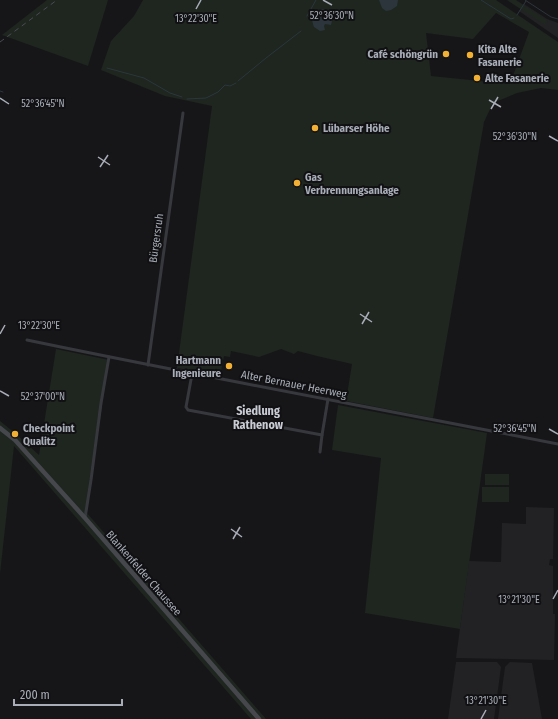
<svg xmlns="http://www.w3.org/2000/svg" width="558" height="719" font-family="'Fira Sans Condensed',sans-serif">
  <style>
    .built { fill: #222225 }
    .green { fill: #1e261f; fill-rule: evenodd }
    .water { fill: #2c353c }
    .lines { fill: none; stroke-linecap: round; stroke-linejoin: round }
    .stream { stroke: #2c353c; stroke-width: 1 }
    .street { stroke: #37383d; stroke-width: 3 }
    .secondary { stroke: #45474d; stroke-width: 4.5 }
    .rail { stroke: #4a4c52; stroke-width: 1; stroke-dasharray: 5 4; stroke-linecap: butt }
    .ticks { fill: none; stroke: #a8adb8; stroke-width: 1.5 }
    .poi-dot { fill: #f2b134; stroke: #111113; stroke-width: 1.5 }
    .labels { text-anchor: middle; stroke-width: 4; stroke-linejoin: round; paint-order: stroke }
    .poi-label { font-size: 11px; font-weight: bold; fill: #a8adb8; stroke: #111113; text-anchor: start }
    .street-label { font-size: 11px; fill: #a8adb8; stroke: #111113 }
    .neighbourhood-label { font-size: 12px; font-weight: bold; fill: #c9ccd4; stroke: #111113 }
    .ticks-label { font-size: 10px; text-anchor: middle; fill: #a8adb8; stroke: #111113; stroke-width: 4; stroke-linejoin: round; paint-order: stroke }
  </style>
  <rect width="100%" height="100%" fill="#161618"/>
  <g class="built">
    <polygon points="524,4 547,19 558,23 558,38 519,11"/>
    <polygon points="526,507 554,508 553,559 550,559 549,565 553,566 553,614 555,614 554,660 456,658 469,561 501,562 502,523 526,524"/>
    <polygon points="456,662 497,662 501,667 494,719 448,719"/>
    <polygon points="510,662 532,663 542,719 498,719 505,667"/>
  </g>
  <g class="green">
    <polygon points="47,0 108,0 88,66 2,35"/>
    <path d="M143 0H496L558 42V90L541 88 517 93 493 103 484 122 433 418 346 401 352 364 317 356 298 351 294 354 281 349 259 357 231 351 230 357 224 356 220 376 177 368 212 106 165 96 101 70 111 41 134 16ZM496 13 529 32 510 84 431 76 426 33 473 39Z"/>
    <polygon points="507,0 516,0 548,21 545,25"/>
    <polygon points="56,349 109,360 86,512 266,719 251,719 14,446 0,574 0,421 16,434 39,455"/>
    <polygon points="338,405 487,433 460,629 365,613 381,458 332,450"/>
    <rect x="485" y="474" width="24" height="11"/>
    <rect x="482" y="487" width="27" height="15"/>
  </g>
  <g class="water">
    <polygon points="379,0 398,0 397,6 391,10 386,11 382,8"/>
    <path d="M321 9C331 9 334 16 331 25L325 24 324 26 325 30 320 31 314 27C310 14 312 16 321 9Z"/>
  </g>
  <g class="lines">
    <g class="stream">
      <polyline points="481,0 511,19 514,18"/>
      <polyline points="525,0 551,17 558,19"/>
      <polyline points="517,15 526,1"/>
      <polyline points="307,16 316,0"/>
      <polyline points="107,68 144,78 170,93 182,97"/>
      <polyline points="238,81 266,58 301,31"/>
      <polyline points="0,91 3,92"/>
      <polyline points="187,99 206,98 218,92 225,85 230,86 236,83"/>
    </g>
    <g class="street">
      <path d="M27 340C204 377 381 409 558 444"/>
      <polyline points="148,365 183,113"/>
      <polyline points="192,374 186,407 188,410 322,435"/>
      <polyline points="320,452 322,435 328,399"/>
      <polyline points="85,518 91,480 101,403 109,357"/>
    </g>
    <polyline class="secondary" points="0,428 15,440 85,518 259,719"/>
    <polyline class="rail" points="0,42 57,0"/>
  </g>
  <path class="ticks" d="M323 0 332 5M196 9 201 0M0 98 9 104M489 100 501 107M491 109 498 97M549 136 558 141M98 157 110 165M100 167 108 155M360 314 372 322M362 324 369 312M0 334 5 325M0 391 9 396M549 429 558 434M231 529 242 537M233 539 240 527M553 599 558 590M481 719 486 710"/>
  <g class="poi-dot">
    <circle cx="446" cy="54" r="4"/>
    <circle cx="470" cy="55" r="4"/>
    <circle cx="477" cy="78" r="4"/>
    <circle cx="315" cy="128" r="4"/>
    <circle cx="297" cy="183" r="4"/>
    <circle cx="229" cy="366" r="4"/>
    <circle cx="15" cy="434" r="4"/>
  </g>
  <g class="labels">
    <g class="poi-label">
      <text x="478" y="53">Kita Alte<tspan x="478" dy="13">Fasanerie</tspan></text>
      <text x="438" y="58" text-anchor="end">Café schöngrün</text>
      <text x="485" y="82">Alte Fasanerie</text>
      <text x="323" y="132">Lübarser Höhe</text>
      <text x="305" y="181">Gas<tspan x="305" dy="13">Verbrennungsanlage</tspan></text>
      <text x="221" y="364" text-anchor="end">Hartmann<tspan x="221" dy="13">Ingenieure</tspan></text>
      <text x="23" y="432">Checkpoint<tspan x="23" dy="13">Qualitz</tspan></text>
    </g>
    <g class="street-label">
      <text transform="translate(156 238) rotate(-82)" y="4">Bürgersruh</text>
      <text transform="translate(294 384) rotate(11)" y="4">Alter Bernauer Heerweg</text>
      <text transform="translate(144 573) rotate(49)" y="4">Blankenfelder Chaussee</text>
    </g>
    <g class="neighbourhood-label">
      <text x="258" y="415">Siedlung<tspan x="258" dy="14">Rathenow</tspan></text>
    </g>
  </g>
  <g class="ticks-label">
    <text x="332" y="19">52°36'30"N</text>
    <text x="196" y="22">13°22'30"E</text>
    <text x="43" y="107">52°36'45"N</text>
    <text x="515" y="140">52°36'30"N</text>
    <text x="39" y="329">13°22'30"E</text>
    <text x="43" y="400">52°37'00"N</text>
    <text x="515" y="432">52°36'45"N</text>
    <text x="519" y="603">13°21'30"E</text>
    <text x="486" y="704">13°21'30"E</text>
  </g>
  <path d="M14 699v6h108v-6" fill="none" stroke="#a8adb8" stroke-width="2"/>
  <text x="20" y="699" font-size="12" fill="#a8adb8" stroke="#111113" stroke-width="3" paint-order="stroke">200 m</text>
</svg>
